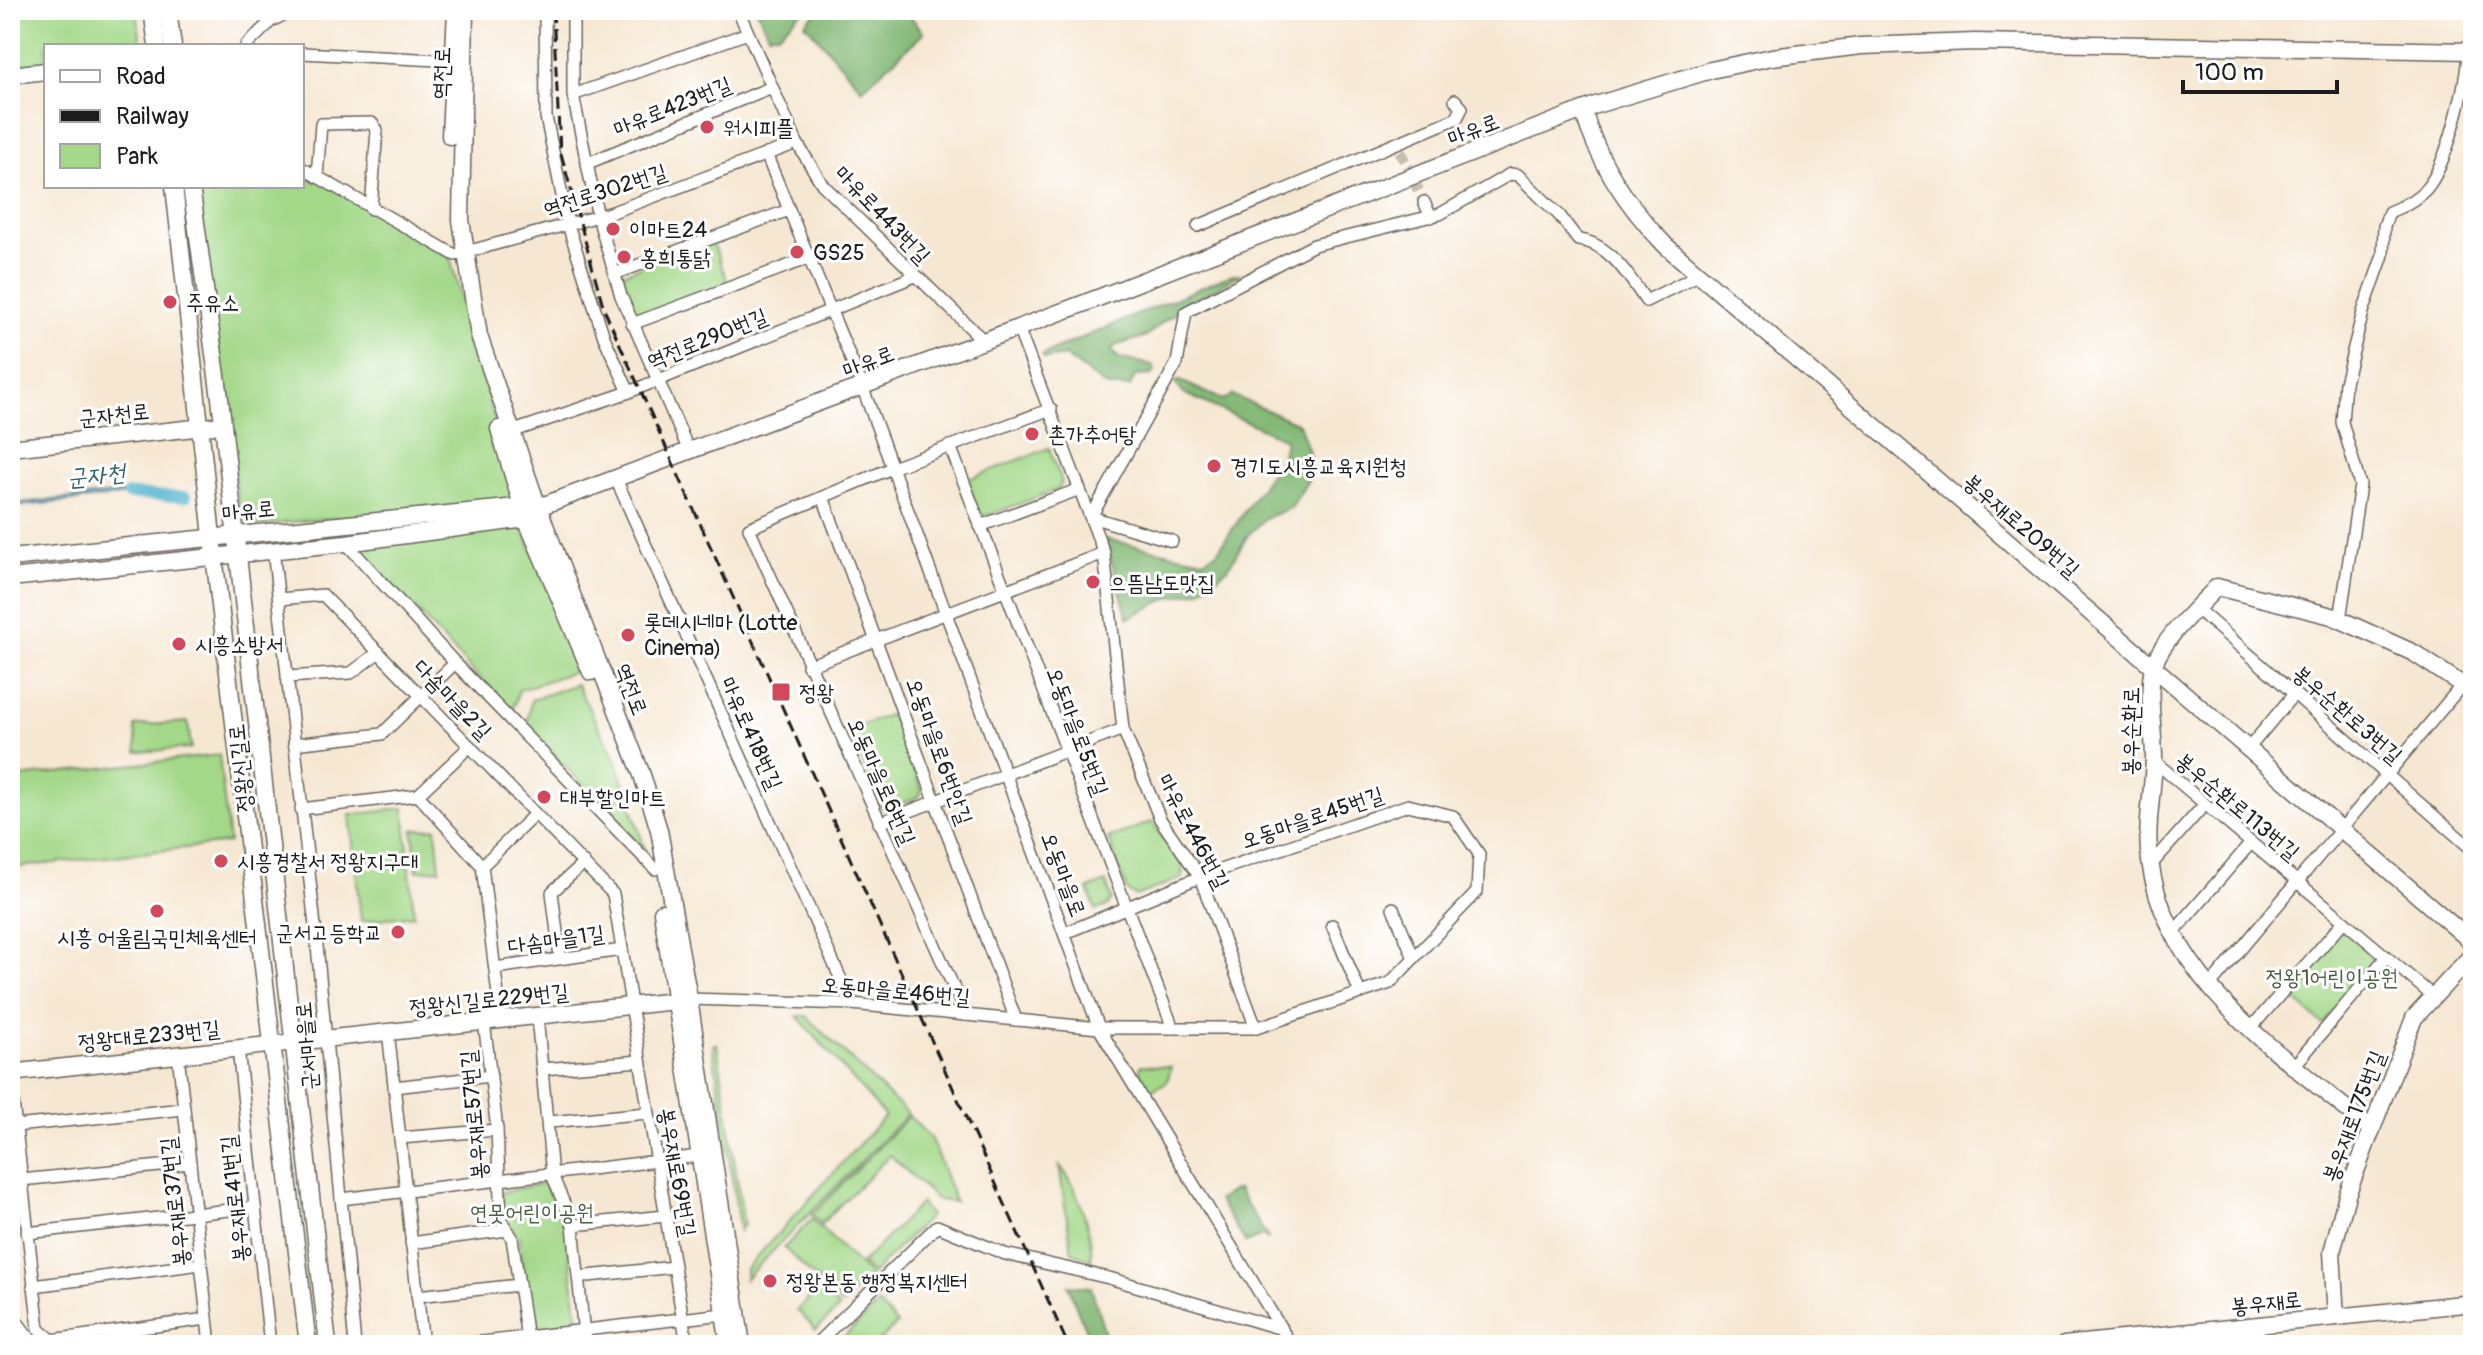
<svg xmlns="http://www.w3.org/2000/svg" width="2483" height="1355" font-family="Pangolin,'Poor Story',sans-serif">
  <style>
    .green { fill: #a3d888; stroke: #607a52; stroke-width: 2 }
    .forest { fill: #82b874; stroke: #4f6a48; stroke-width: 2 }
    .water { fill: #4bb0ca; stroke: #346673; stroke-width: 2 }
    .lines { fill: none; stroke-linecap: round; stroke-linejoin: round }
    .canal { stroke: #4bb0ca; stroke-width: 11 }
    .street-tunnel { stroke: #cabeae; stroke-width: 11; stroke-dasharray: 11 5.5; stroke-linecap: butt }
    .street-casing { stroke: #68635c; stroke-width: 14 }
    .secondary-casing { stroke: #68635c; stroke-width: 19 }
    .street { stroke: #fff; stroke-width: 11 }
    .secondary { stroke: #fff; stroke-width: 16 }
    .rail { stroke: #1c1c1c; stroke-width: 3; stroke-dasharray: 12 6; stroke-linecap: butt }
    .poi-dot { fill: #d1495b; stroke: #fff; stroke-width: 3 }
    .labels { text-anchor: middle; stroke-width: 6; stroke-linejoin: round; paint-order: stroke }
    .street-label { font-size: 22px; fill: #1c1c1c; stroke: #fff }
    .poi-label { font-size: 22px; fill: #1c1c1c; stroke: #fff; text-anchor: start }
    .park-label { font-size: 22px; fill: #4b5e42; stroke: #fff }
    .water-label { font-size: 24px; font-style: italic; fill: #315f6a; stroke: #fff }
  </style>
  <rect width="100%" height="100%" fill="#fff"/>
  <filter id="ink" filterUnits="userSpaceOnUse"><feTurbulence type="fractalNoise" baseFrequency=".0125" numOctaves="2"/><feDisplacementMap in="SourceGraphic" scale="16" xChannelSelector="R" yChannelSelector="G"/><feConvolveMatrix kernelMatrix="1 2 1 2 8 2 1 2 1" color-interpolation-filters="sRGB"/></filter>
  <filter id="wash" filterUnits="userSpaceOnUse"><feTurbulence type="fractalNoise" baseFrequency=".006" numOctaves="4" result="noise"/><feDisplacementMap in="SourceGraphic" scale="32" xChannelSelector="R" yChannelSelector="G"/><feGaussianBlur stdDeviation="1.8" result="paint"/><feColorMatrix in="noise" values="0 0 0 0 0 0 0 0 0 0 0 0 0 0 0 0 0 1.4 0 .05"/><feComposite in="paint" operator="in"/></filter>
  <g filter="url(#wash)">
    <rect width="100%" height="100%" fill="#f6e7d2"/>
    <g class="green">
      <polygon points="10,10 137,10 141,46 46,46 46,63 10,66"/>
      <polygon points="302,169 450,258 517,500 241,527 197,186 302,186"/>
      <polygon points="712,240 729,286 640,319 634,317 619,279 623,273"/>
      <polygon points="1049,448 1062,482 1059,489 986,516 979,513 966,480"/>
      <polygon points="522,526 582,669 519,690 512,713 357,547"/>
      <polygon points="576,684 614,756 646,851 527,726 531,700"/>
      <polygon points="891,714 922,790 919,797 887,809 880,807 850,730"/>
      <polygon points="188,722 191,748 137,752 135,726"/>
      <polygon points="219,755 229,843 10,868 10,778"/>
      <polygon points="404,808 414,915 361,921 350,815"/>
      <polygon points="1152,822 1183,867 1182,878 1136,896 1127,891 1108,838"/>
      <polygon points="436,828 440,869 417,871 413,830"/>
      <polygon points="1106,882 1112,899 1108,906 1096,910 1088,889"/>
      <polygon points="2341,929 2347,929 2377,955 2377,962 2323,1024 2286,993"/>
      <polygon points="797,1016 806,1016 908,1114 745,1279 746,1269 885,1116"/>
      <polygon points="717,1043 744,1226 740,1226 740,1233 713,1050 713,1045"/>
      <polygon points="1141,1065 1171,1067 1167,1082 1150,1091 1139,1072"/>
      <polygon points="909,1116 931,1139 955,1202 937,1200 890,1155 821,1224 812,1215"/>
      <path d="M1059 1166C1076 1180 1094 1238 1091 1260L1072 1252Z"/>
      <polygon points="545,1183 566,1228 578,1319 573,1327 536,1331 528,1327 519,1238 504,1220 502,1192"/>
      <polygon points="921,1203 930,1216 872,1274 861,1264"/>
      <polygon points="812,1219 870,1276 842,1304 784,1248"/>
      <polygon points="820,1288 839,1308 816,1330 797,1310"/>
      <polygon points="878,1304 897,1324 875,1345 853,1345 844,1337"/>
    </g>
    <g class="forest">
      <polygon points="757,10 804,10 778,34 768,34"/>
      <polygon points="819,10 905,10 924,33 862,89 805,23"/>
      <polygon points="1233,274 1240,274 1165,320 1147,336 1114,346 1112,352 1119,358 1152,365 1155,370 1152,375 1135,376 1130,387 1107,387 1065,356 1045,359 1042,355"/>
      <polygon points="1178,380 1223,400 1232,395 1299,424 1310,455 1310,477 1291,508 1265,518 1248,535 1228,568 1200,591 1168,598 1128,618 1105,539 1203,560 1217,552 1282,456 1285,439 1183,393 1176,384"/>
      <polygon points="1234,1190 1238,1190 1269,1240 1262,1236 1246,1243 1218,1200"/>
      <polygon points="1068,1285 1091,1287 1106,1337 1090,1342"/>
    </g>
    <polygon class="water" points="142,491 142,494 10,507 10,504"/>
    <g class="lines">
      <polyline class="canal" points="127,494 186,497"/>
    </g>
  </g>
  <g filter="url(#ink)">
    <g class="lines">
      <polyline class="street-tunnel" points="1400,151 1424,202"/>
      <g class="street-casing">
        <g id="street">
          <polyline points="545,10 546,117 568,225 604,337 629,392"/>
          <polyline points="573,10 573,95 598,217 621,296 689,451"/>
          <polyline points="738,10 797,143 822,184 984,341"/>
          <polyline points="246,46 271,21 294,10"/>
          <polyline points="302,53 457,61"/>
          <polyline points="573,95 748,33"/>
          <polyline points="766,154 862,386 1099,1028 1291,1345"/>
          <polyline points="588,163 772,87"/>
          <polyline points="302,168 455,255 610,213 797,143"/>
          <polyline points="317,177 321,124 372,123 377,130 371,209"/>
          <polyline points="1424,202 1431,217"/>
          <polyline points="1198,226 1457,118 1462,108 1455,100"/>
          <polyline points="614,274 789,210"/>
          <polyline points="632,324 809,258"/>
          <polyline points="1018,328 1104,553 1123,729 1160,819 1200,877 1256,1028"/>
          <polyline points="511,432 629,392 915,276"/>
          <polyline points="950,446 1173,1028"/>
          <polyline points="616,479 852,1004"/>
          <polyline points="823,497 1016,1020"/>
          <polyline points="980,526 1080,489"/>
          <path d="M1172 541 1091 517 1177 363 1186 312 1314 245 1440 214 1510 174 1518 175 1560 216 1578 240C1609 242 1630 278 1646 301L1698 275"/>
          <polyline points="346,543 455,663 655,869"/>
          <polyline points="273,549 316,935 355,1345"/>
          <polyline points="279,599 323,595 613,894 687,1345"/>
          <polyline points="2197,609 2473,850"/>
          <path d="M2340 620 2360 485 2342 422 2345 383 2363 312 2383 255 2384 226 2389 212C2402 207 2416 200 2426 189 2447 166 2467 83 2468 51"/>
          <polyline points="808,666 1104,553"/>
          <polyline points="287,677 351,673 379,652"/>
          <polyline points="294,744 382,734 455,663"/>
          <polyline points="2248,749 2294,694"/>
          <polyline points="2154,761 2434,997"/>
          <polyline points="418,795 470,746"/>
          <polyline points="301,809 418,795 482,866 501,1019"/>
          <polyline points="879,823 1123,729"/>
          <polyline points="482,866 535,814"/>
          <polyline points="2150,866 2205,804"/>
          <polyline points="1393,908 1414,958"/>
          <polyline points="1332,925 1360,993"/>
          <polyline points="2172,934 2251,843"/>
          <polyline points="560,957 552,892 584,863"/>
          <polyline points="495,968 622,950"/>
          <polyline points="2209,987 2462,685"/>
          <polyline points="689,999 852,1004 1099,1028 1256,1028 1390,983 1477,892 1479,854 1453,816 1408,805 1200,877 1065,933"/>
          <polyline points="966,1015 749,528 892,468 1051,409"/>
          <polyline points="537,1016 552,1175 573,1225 585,1345"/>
          <polyline points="484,1021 497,1130 501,1220 512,1238 528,1345"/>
          <polyline points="2251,1028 2344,921"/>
          <polyline points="388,1031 423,1345"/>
          <polyline points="238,1048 270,1345"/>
          <polyline points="178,1054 210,1345"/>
          <polyline points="2295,1065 2386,957"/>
          <polyline points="543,1069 640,1061"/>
          <polyline points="10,1076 39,1329 52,1340 207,1319"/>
          <polyline points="394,1087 491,1076"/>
          <polyline points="549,1122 648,1113"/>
          <polyline points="15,1126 184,1109"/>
          <polyline points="400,1138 497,1130"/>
          <polyline points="21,1180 190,1163"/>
          <polyline points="341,1199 699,1156"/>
          <polyline points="573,1225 666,1216"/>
          <polyline points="27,1233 255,1207"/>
          <polyline points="411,1243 507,1230"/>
          <polyline points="578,1277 674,1267"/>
          <polyline points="33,1286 201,1264"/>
          <polyline points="417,1296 519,1285"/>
          <polyline points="10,1313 35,1345"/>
          <polyline points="456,1345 724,1314"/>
          <polyline points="815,1345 937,1226 1005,1254 1109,1278 1282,1329"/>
        </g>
      </g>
      <g class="secondary-casing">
        <g id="secondary">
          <polyline points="152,10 157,46"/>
          <polyline points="168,10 173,46"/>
          <polyline points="465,10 461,220 479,336 538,507 642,775 659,830 689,999 742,1345"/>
          <polyline points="10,75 46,71"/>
          <path d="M1583 110C1598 163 1628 207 1666 246L2473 943"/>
          <polyline points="450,136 456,10"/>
          <polyline points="174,186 214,555 308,1345"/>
          <polyline points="191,186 220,398 328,1345"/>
          <polyline points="499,429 526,519 591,672"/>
          <polyline points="10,448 213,426"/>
          <polyline points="10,558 547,504 1085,303 1596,105 1711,70 1772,57 1861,46 1975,42 2473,51"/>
          <polyline points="10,578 346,543 526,519 534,511"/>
          <polyline points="662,912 729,1345"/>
          <polyline points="10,1073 684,1000"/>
          <path d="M2372 1130C2286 1057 2166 983 2150 861 2145 827 2153 793 2154 759 2154 733 2147 692 2153 668 2160 641 2198 607 2217 587L2332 616 2414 653 2473 692"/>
          <polyline points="2336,1317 2332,1252 2347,1195 2414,1018 2473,954"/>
          <polyline points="2064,1345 2473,1303"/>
        </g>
      </g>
      <use href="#street" class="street"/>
      <use href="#secondary" class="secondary"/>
      <polyline class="rail" points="553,10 560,150 604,309 1068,1345"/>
    </g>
  </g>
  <g class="poi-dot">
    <circle cx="707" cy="127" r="8"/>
    <circle cx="613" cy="229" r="8"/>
    <circle cx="797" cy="252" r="8"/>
    <circle cx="624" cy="257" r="8"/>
    <circle cx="170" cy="302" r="8"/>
    <circle cx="1032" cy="434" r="8"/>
    <circle cx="1214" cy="466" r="8"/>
    <circle cx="1093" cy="582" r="8"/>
    <circle cx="628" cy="635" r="8"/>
    <circle cx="179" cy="644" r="8"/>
    <rect x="771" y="682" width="20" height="20" rx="4"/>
    <circle cx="544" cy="797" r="8"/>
    <circle cx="221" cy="861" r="8"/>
    <circle cx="157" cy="911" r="8"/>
    <circle cx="398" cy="932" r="8"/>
    <circle cx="770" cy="1281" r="8"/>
  </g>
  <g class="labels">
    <g class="street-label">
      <text transform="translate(441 73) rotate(-88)" y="8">역전로</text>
      <text transform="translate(672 106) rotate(-22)" y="8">마유로423번길</text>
      <text transform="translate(1473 129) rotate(-21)" y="8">마유로</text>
      <text transform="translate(605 190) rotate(-18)" y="8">역전로302번길</text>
      <text transform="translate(883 214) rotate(46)" y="8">마유로443번길</text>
      <text transform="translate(707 338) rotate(-22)" y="8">역전로290번길</text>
      <text transform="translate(868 361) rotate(-21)" y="8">마유로</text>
      <text transform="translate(114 414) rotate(-6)" y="8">군자천로</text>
      <text transform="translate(248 510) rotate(-6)" y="8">마유로</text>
      <text transform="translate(2022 525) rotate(41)" y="8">봉우재로209번길</text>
      <text transform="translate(632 689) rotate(69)" y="8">역전로</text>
      <text transform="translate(453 699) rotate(46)" y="8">다솜마을2길</text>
      <text transform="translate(2348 714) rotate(41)" y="8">봉우순환로3번길</text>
      <text transform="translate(1078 731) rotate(69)" y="8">오동마을로5번길</text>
      <text transform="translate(2130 731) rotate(-89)" y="8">봉우순환로</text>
      <text transform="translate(752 733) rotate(66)" y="8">마유로418번길</text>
      <text transform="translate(940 751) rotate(70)" y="8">오동마을로6번안길</text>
      <text transform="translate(240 768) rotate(-96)" y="8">정왕신길로</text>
      <text transform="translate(882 781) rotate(66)" y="8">오동마을로6번길</text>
      <text transform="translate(2238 806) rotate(40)" y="8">봉우순환로113번길</text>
      <text transform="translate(1312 817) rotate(-19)" y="8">오동마을로45번길</text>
      <text transform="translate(1194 831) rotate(62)" y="8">마유로446번길</text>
      <text transform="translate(1064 874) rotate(69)" y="8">오동마을로</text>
      <text transform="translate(556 939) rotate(-8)" y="8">다솜마을1길</text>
      <text transform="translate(896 990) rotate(5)" y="8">오동마을로46번길</text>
      <text transform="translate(489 999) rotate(-6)" y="8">정왕신길로229번길</text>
      <text transform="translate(149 1035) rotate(-6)" y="8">정왕대로233번길</text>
      <text transform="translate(306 1046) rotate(-95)" y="8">군서마을로</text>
      <text transform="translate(473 1115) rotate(-95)" y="8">봉우재로57번길</text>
      <text transform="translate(2353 1116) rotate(-69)" y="8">봉우재로175번길</text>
      <text transform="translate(678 1172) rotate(80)" y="8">봉우재로69번길</text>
      <text transform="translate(234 1199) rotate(-96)" y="8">봉우재로41번길</text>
      <text transform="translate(174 1202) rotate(-96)" y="8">봉우재로37번길</text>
      <text transform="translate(2266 1302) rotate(-6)" y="8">봉우재로</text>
    </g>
    <g class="poi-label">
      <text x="723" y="135">워시피플</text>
      <text x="629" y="237">이마트24</text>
      <text x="813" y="260">GS25</text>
      <text x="640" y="265">홍희통닭</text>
      <text x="186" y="310">주유소</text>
      <text x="1048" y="442">촌가추어탕</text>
      <text x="1230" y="474">경기도시흥교육지원청</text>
      <text x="1109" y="590">으뜸남도맛집</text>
      <text x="644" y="630">롯데시네마 (Lotte<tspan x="644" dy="25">Cinema)</tspan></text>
      <text x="195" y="652">시흥소방서</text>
      <text x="799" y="700">정왕</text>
      <text x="560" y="805">대부할인마트</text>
      <text x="237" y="869">시흥경찰서 정왕지구대</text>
      <text x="382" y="940" text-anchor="end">군서고등학교</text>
      <text x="157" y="945" text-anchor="middle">시흥 어울림국민체육센터</text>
      <text x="786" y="1289">정왕본동 행정복지센터</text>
    </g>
    <g class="park-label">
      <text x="2332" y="985">정왕1어린이공원</text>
      <text x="532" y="1220">연못어린이공원</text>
    </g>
    <g class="water-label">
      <text transform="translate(96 475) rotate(-6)" y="8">군자천</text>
    </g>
  </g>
  <rect width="2483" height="1355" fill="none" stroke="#fff" stroke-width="40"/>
  <rect x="44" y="44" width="260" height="144" fill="#ffffff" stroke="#a4a4a4" stroke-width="2"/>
  <rect x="60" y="70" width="40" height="12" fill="#ffffff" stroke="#a4a4a4" stroke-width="2"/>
  <text x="116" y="84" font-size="24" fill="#1c1c1c">Road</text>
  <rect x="60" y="110" width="40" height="12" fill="#1c1c1c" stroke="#a4a4a4" stroke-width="2"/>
  <text x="116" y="124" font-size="24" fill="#1c1c1c">Railway</text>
  <rect x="60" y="144" width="40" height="24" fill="#a3d888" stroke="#a4a4a4" stroke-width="2"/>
  <text x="116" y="164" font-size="24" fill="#1c1c1c">Park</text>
  <path d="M2183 80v12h154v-12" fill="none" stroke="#1c1c1c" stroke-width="4"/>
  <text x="2195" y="80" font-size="24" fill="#1c1c1c" stroke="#ffffff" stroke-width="6" paint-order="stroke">100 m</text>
</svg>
